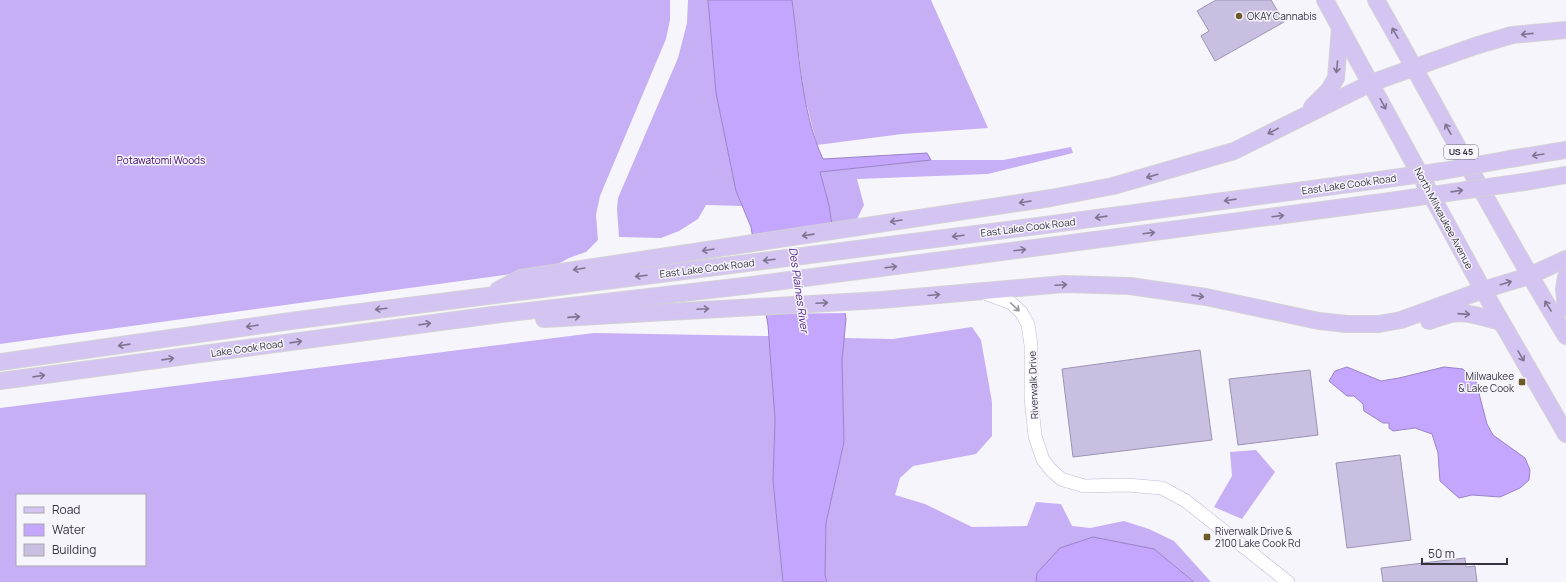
<svg xmlns="http://www.w3.org/2000/svg" width="1566" height="582" font-family="Manrope,sans-serif">
  <style>
    .forest { fill: #c7aff6; fill-rule: evenodd }
    .water { fill: #c5a6ff; stroke: #9a83c5 }
    .pier { fill: #f7f5fc }
    .building { fill: #c9bfe0; stroke: #9d93b3 }
    .lines { fill: none; stroke-linecap: round; stroke-linejoin: round }
    .minor-casing { stroke: #c2b7d8; stroke-width: 14 }
    .major-casing { stroke: #d3d2d5; stroke-width: 18 }
    .minor { stroke: #fff; stroke-width: 13 }
    .major { stroke: #d4c4f2; stroke-width: 16 }
    .major-bridge-casing { stroke: #d3d2d5; stroke-width: 18; stroke-linecap: butt }
    .major-bridge { stroke: #d4c4f2; stroke-width: 16 }
    .oneway { stroke: #7d7490 }
    .oneway2 { stroke: #9a989f }
    .poi-dot { fill: #6c5a28; stroke: #f7f5fc; stroke-width: 1.5 }
    .labels { text-anchor: middle; stroke-width: 3; stroke-linejoin: round; paint-order: stroke }
    .shield { fill: #f7f5fc; stroke: #706c78; stroke-width: 1 }
    .shield-label { font-size: 9px; font-weight: bold; fill: #36323f }
    .poi-label { font-size: 10px; fill: #36323f; stroke: #f7f5fc; text-anchor: start }
    .park-label { font-size: 10px; fill: #3b006d; stroke: #f7f5fc }
    .street-label { font-size: 10px; fill: #36323f; stroke: #f7f5fc }
    .water-label { font-size: 11px; font-style: italic; fill: #52248a; stroke: #f7f5fc }
  </style>
  <rect width="100%" height="100%" fill="#f7f5fc"/>
  <g class="forest">
    <polygon points="0,0 670,0 670,20 666,39 600,196 596,215 598,240 586,252 569,258 549,269 0,344"/>
    <polygon points="688,0 708,0 716,93 736,191 742,206 706,205 698,219 679,231 661,238 619,237 617,209 618,198 678,58 687,23"/>
    <polygon points="792,0 931,0 988,128 902,134 817,145 804,94"/>
    <polygon points="1071,147 1073,153 988,174 857,179 864,205 856,221 832,224 829,205 820,172 931,160 1003,160"/>
    <polygon points="972,327 981,340 992,402 992,436 976,454 913,466 900,478 895,495 925,504 972,527 1027,526 1036,502 1061,504 1072,526 1090,528 1124,521 1149,529 1174,541 1211,582 1194,582 1154,549 1037,573 1036,582 827,582 825,575 826,523 844,442 842,360 844,338 893,339"/>
    <path d="M594 333 769 336 775 419 773 481 783 582H0V408ZM17 495H145V565H17Z"/>
    <polygon points="1256,450 1275,472 1242,519 1214,507 1232,476 1230,452"/>
  </g>
  <g class="water">
    <path d="M708 0H792C799 50 801 112 823 159L927 153 931 160 820 172 829 205 846 319 842 360 844 442 826 523 825 575 827 582H783L773 481 775 419 768 325 751 227 736 191 716 93Z"/>
    <polygon points="1347,367 1381,381 1399,378 1444,367 1463,369 1476,382 1487,424 1493,435 1525,458 1530,470 1529,480 1520,488 1500,497 1472,495 1459,498 1440,481 1438,453 1432,434 1415,428 1393,431 1389,428 1389,423 1383,423 1364,411 1363,404 1354,396 1347,396 1329,381 1335,371"/>
    <polygon points="1093,537 1154,549 1194,582 1036,582 1037,573 1060,548"/>
  </g>
  <polygon class="pier" points="834,224 847,313 764,314 750,236"/>
  <g class="building">
    <polygon points="1216,0 1271,0 1284,22 1215,61 1201,36 1209,31 1197,11"/>
    <polygon points="1200,350 1212,440 1073,457 1062,369"/>
    <polygon points="1310,370 1318,435 1238,445 1229,379"/>
    <polygon points="1400,455 1411,540 1347,548 1336,463"/>
    <polygon points="1465,558 1466,567 1475,566 1477,582 1383,582 1381,568"/>
  </g>
  <g class="lines">
    <g class="minor-casing">
      <polyline id="minor" points="982,292 1011,303 1021,312 1028,324 1031,345 1031,398 1035,436 1043,460 1052,471 1061,479 1084,486 1127,485 1162,488 1186,501 1288,582"/>
    </g>
    <g class="major-casing">
      <g id="major">
        <polyline points="1325,0 1483,290 1566,434"/>
        <path d="M1376 0C1440 112 1499 227 1566 336"/>
        <polyline points="1312,107 1329,90 1336,78 1340,28"/>
        <polyline points="1510,159 1566,150"/>
        <polyline points="1524,182 1566,175"/>
        <polyline points="1566,277 1564,289 1566,308"/>
        <polyline points="498,290 521,278 1051,198 1113,186 1234,151 1371,83 1475,46 1512,35 1566,30"/>
        <polyline points="544,319 881,300 1064,284 1130,286 1206,297 1319,321 1347,324 1379,324 1401,320 1483,290 1529,276 1566,259"/>
        <path d="M1429 321C1436 319 1443 316 1451 314 1468 311 1485 318 1501 322"/>
        <polyline points="0,362 298,320 1038,226 1379,180"/>
        <polyline points="0,381 493,315 752,285 1390,201"/>
      </g>
    </g>
    <use href="#minor" class="minor"/>
    <use href="#major" class="major"/>
    <g class="major-bridge-casing">
      <g id="major-bridge">
        <polyline points="1379,180 1443,171 1510,159"/>
        <polyline points="1390,201 1524,182"/>
      </g>
    </g>
    <use href="#major-bridge" class="major-bridge"/>
  </g>
  <defs><path id="oneway-shaft" d="M-6 0H5M1.5-3L5.5 0L1.5 3" fill="none" stroke-width="1.6" stroke-linecap="round" stroke-linejoin="round"/></defs>
  <g class="oneway">
    <use href="#oneway-shaft" transform="translate(1395 33) rotate(-120)"/>
    <use href="#oneway-shaft" transform="translate(1527 34) rotate(174)"/>
    <use href="#oneway-shaft" transform="translate(1337 67) rotate(95)"/>
    <use href="#oneway-shaft" transform="translate(1383 104) rotate(62)"/>
    <use href="#oneway-shaft" transform="translate(1448 129) rotate(-119)"/>
    <use href="#oneway-shaft" transform="translate(1273 131) rotate(153)"/>
    <use href="#oneway-shaft" transform="translate(1538 155) rotate(171)"/>
    <use href="#oneway-shaft" transform="translate(1152 176) rotate(164)"/>
    <use href="#oneway-shaft" transform="translate(1457 191) rotate(-8)"/>
    <use href="#oneway-shaft" transform="translate(1230 200) rotate(172)"/>
    <use href="#oneway-shaft" transform="translate(1025 202) rotate(171)"/>
    <use href="#oneway-shaft" transform="translate(1278 216) rotate(-7)"/>
    <use href="#oneway-shaft" transform="translate(1101 217) rotate(172)"/>
    <use href="#oneway-shaft" transform="translate(896 221) rotate(171)"/>
    <use href="#oneway-shaft" transform="translate(1149 233) rotate(-7)"/>
    <use href="#oneway-shaft" transform="translate(808 235) rotate(172)"/>
    <use href="#oneway-shaft" transform="translate(958 236) rotate(173)"/>
    <use href="#oneway-shaft" transform="translate(708 250) rotate(171)"/>
    <use href="#oneway-shaft" transform="translate(1020 250) rotate(-7)"/>
    <use href="#oneway-shaft" transform="translate(769 260) rotate(173)"/>
    <use href="#oneway-shaft" transform="translate(891 267) rotate(-7)"/>
    <use href="#oneway-shaft" transform="translate(579 269) rotate(171)"/>
    <use href="#oneway-shaft" transform="translate(641 276) rotate(173)"/>
    <use href="#oneway-shaft" transform="translate(1506 283) rotate(-17)"/>
    <use href="#oneway-shaft" transform="translate(1061 285) rotate(-3)"/>
    <use href="#oneway-shaft" transform="translate(934 295) rotate(-5)"/>
    <use href="#oneway-shaft" transform="translate(1198 296) rotate(8)"/>
    <use href="#oneway-shaft" transform="translate(822 303) rotate(-3)"/>
    <use href="#oneway-shaft" transform="translate(1548 306) rotate(-122)"/>
    <use href="#oneway-shaft" transform="translate(381 309) rotate(173)"/>
    <use href="#oneway-shaft" transform="translate(703 309) rotate(-3)"/>
    <use href="#oneway-shaft" transform="translate(1464 314) rotate(4)"/>
    <use href="#oneway-shaft" transform="translate(574 317) rotate(-4)"/>
    <use href="#oneway-shaft" transform="translate(425 324) rotate(-8)"/>
    <use href="#oneway-shaft" transform="translate(252 326) rotate(172)"/>
    <use href="#oneway-shaft" transform="translate(296 342) rotate(-8)"/>
    <use href="#oneway-shaft" transform="translate(124 345) rotate(172)"/>
    <use href="#oneway-shaft" transform="translate(1521 356) rotate(60)"/>
    <use href="#oneway-shaft" transform="translate(168 359) rotate(-8)"/>
    <use href="#oneway-shaft" transform="translate(39 376) rotate(-8)"/>
  </g>
  <use class="oneway2" href="#oneway-shaft" transform="translate(1015 307) rotate(43)"/>
  <g class="poi-dot">
    <circle cx="1239" cy="16" r="4"/>
    <rect x="1518" y="378" width="8" height="8" rx="2"/>
    <rect x="1203" y="533" width="8" height="8" rx="2"/>
  </g>
  <g class="labels">
    <rect class="shield" x="1444" y="145" width="34" height="14" rx="3"/>
    <g class="shield-label">
      <text x="1461" y="155">US 45</text>
    </g>
    <g class="poi-label">
      <text x="1247" y="20">OKAY Cannabis</text>
      <text x="1514" y="380" text-anchor="end">Milwaukee<tspan x="1514" dy="12">&amp; Lake Cook</tspan></text>
      <text x="1215" y="535">Riverwalk Drive &amp;<tspan x="1215" dy="12">2100 Lake Cook Rd</tspan></text>
    </g>
    <g class="park-label">
      <text x="161" y="164">Potawatomi Woods</text>
    </g>
    <g class="street-label">
      <text transform="translate(1349 184) rotate(-8)" y="4">East Lake Cook Road</text>
      <text transform="translate(1444 218) rotate(62)" y="4">North Milwaukee Avenue</text>
      <text transform="translate(1028 227) rotate(-7)" y="4">East Lake Cook Road</text>
      <text transform="translate(707 268) rotate(-7)" y="4">East Lake Cook Road</text>
      <text transform="translate(247 348) rotate(-8)" y="4">Lake Cook Road</text>
      <text transform="translate(1033 385) rotate(-92)" y="4">Riverwalk Drive</text>
    </g>
    <g class="water-label">
      <text transform="translate(799 290) rotate(82)" y="4">Des Plaines River</text>
    </g>
  </g>
  <rect x="16" y="494" width="130" height="72" fill="#f7f5fc" stroke="#aaa7b0"/>
  <rect x="24" y="507" width="20" height="6" fill="#d4c4f2" stroke="#aaa7b0"/>
  <text x="52" y="514" font-size="12" fill="#36323f">Road</text>
  <rect x="24" y="524" width="20" height="12" fill="#c5a6ff" stroke="#aaa7b0"/>
  <text x="52" y="534" font-size="12" fill="#36323f">Water</text>
  <rect x="24" y="544" width="20" height="12" fill="#c9bfe0" stroke="#aaa7b0"/>
  <text x="52" y="554" font-size="12" fill="#36323f">Building</text>
  <path d="M1422 558v6h85v-6" fill="none" stroke="#36323f" stroke-width="2"/>
  <text x="1428" y="558" font-size="12" fill="#36323f" stroke="#f7f5fc" stroke-width="3" paint-order="stroke">50 m</text>
</svg>
